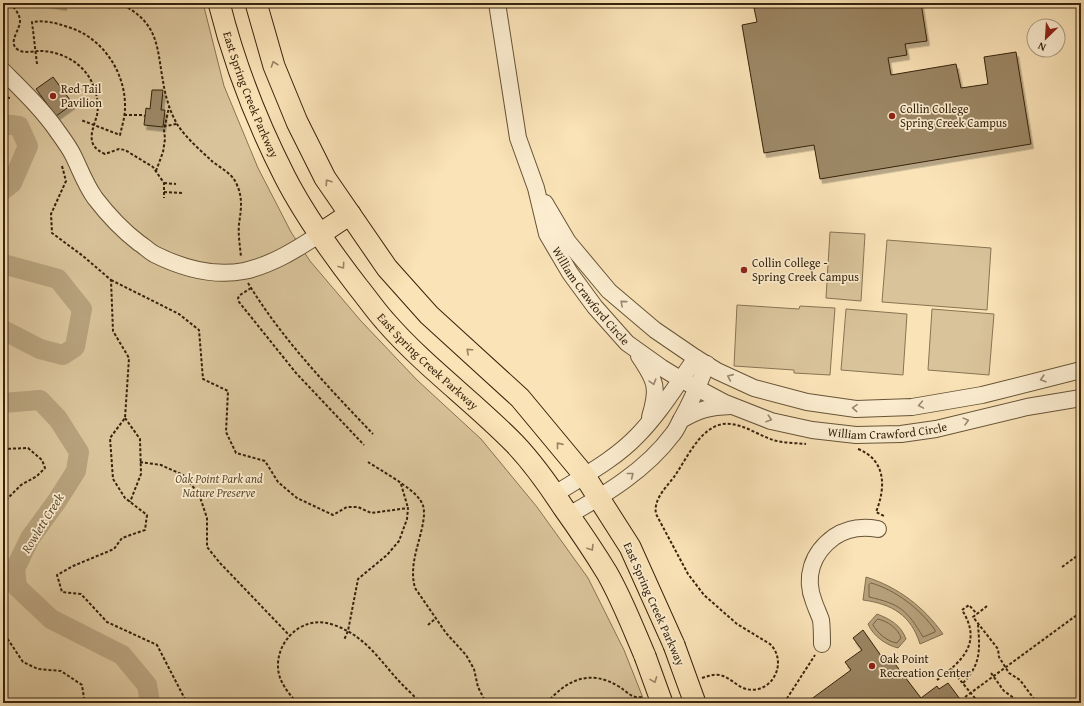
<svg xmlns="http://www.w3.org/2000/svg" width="1084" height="706" font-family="'Gentium Book Plus',serif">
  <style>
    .green { fill: #d9c39a; stroke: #887453 }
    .water { fill: #b7a27d; stroke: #837050 }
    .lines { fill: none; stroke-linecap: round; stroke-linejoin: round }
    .shore { stroke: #766344; stroke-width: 1 }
    .river { stroke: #b7a27d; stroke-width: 20 }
    .building { fill: #9c8765; stroke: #36240c; filter: url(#shadow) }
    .minor-casing { stroke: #675437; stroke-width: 18 }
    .major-casing { stroke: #36240c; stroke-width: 23 }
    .path { stroke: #36240c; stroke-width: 2; stroke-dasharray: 3 2; stroke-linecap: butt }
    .minor { stroke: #fcedd0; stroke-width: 16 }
    .major { stroke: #fae3b7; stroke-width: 21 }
    .major-bridge-casing { stroke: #36240c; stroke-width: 23; stroke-linecap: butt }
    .major-bridge { stroke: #fae3b7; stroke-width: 21 }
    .oneway { stroke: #988462 }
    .oneway2 { stroke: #99886e }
    .poi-dot { fill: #8f2418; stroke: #fcedd0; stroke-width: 1.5 }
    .labels { text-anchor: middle; stroke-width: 3.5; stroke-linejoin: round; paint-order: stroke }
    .poi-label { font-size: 12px; fill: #36240c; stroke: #fcedd0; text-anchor: start }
    .street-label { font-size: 12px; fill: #36240c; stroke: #fcedd0 }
    .park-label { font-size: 12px; font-style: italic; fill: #5f4c30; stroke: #fcedd0 }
    .water-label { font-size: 13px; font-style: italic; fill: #635034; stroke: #fcedd0 }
  </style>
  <defs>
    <filter id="shadow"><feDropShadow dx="2.5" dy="4.5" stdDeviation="0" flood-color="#0004"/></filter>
  </defs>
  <rect width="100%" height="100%" fill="#fae3b7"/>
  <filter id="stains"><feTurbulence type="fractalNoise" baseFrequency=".005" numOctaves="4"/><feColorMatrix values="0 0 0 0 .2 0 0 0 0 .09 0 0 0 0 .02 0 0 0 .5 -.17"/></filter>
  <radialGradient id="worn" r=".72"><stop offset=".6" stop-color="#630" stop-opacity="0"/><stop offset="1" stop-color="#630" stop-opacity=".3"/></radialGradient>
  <g class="green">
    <polygon points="3,3 203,3 224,86 258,168 291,232 310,261 361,321 417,380 481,439 537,507 588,578 624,650 645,703 3,703"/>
    <polygon points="830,232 865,234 861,301 826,298"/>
    <polygon points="887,240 991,248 987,310 882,302"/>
    <polygon points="737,305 799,309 800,306 835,308 830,375 794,373 794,370 734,366"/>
    <polygon points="846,309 907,314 903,375 841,370"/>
    <polygon points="932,309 994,314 989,375 928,370"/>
  </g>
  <g class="water">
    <path d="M866 577C898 587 924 607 943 634L920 644C911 615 892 604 863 600Z"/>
    <path d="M877 614C890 619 901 625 906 639L898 648C886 645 873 636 868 624Z"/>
  </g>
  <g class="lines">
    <g class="shore">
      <path d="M871 583C896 590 920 609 935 630V632L923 637C907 610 900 604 869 597V585Z"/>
      <path d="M878 619C887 621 898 628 901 638L897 643C888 642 877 633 873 625Z"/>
    </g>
    <g class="river">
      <polyline points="3,124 19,126 28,146 12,183 3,190"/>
      <polyline points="3,264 58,279 82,309 75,347 63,355 40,349 3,330"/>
      <polyline points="3,403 40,400 58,419 79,452 76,471 57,501 30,538 15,569 17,587 51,619 122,655 147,685 150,703"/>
    </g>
  </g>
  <g class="building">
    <polygon points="47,3 64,3 64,6"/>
    <polygon points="786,3 921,3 927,41 905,44 907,55 888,58 891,75 956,64 961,88 988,84 984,57 1016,52 1031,144 820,179 814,145 764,153 742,25 757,22 754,8"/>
    <polygon points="53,77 73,104 56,116 36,89"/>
    <polygon points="152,90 163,90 161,110 165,110 163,127 144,125 146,108 150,109"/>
    <polygon points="863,630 884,660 889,656 921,698 937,686 939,689 948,683 963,703 812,703 810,700 851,670 845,662 862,650 853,638"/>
  </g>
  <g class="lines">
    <g class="minor-casing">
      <g id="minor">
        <path id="s1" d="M497 3 518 138 536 188 547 234 570 273 595 307 627 343 662 368 680 379 725 403 771 421 812 430 856 435 901 434 936 429 1027 407 1081 398"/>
        <path d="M3 71C23 91 42 109 58 132 63 139 69 147 73 155 80 169 85 184 95 198 108 215 122 230 139 243 144 246 149 251 154 254 182 268 213 277 244 271 272 265 297 249 320 234"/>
        <polyline points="545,203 568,242 609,291 655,330 696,358 717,371 754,388 807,402 856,409 912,407 982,395 1081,370"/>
        <path d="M639 356C656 381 659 388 650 417"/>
        <path d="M681 420C700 409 709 407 731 406"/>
        <path d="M555 494C583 476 614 460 637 436 660 413 677 384 696 358"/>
        <path d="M569 515C606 494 646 470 672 435 676 431 678 425 681 420 691 402 699 384 707 364"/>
        <path d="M822 644C822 636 822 628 821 620 819 614 816 608 814 602 804 577 812 553 834 537 847 528 862 526 878 529"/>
      </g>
    </g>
    <g class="major-casing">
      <g id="major">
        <path id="s2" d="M219 3C234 63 257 122 285 177 305 216 331 252 358 287 367 298 375 310 385 321 424 366 473 401 515 444 533 463 548 484 563 507 578 528 593 550 607 573 622 599 633 628 645 656"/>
        <polyline points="256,3 274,66 297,122 325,178 387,268 429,315 520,398 584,475 630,547 674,645"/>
        <polyline points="320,234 350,214"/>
      </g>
    </g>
    <g class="path">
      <path d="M10 3C14 8 20 14 20 21 20 30 8 42 17 49 23 54 33 51 40 51 62 51 85 64 93 85 97 94 99 105 97 115 93 130 84 145 105 154L119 149 125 150 153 167 164 183V198"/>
      <path d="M119 3C129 8 139 14 146 23 159 39 159 61 163 81 165 95 170 112 177 124 186 138 201 151 213 162 222 169 233 174 237 185 243 198 241 210 239 224 238 235 240 246 241 257"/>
      <path d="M37 64 32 22C45 20 56 23 68 27 102 37 126 72 125 108 125 117 122 126 120 135L81 120"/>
      <polyline points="3,97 10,98"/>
      <polyline points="124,115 142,115 145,116"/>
      <polyline points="164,125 165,126 177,124"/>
      <polyline points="62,166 66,181 51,214 52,233 83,256 111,280 113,331 129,358 125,418 110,438 113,479 125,498 147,515 145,530 122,538 114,549 73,566 57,575 62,592 81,594 107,622 157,645 187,703"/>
      <polyline points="156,171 163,152 165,139 164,130 169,107"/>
      <polyline points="164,183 176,184"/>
      <polyline points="164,192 182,193"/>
      <polyline points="111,280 179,314 199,330 203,379 228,391 226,432 236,453 265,461 278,482 297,498 333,515 347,507 358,507 371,513 408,508 407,519 399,541 387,555 358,579 348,631 344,640"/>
      <path d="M248 283C282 339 328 387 373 434"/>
      <polyline points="251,288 240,295 238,298 239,302 296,373 364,445"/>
      <polyline points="125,418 140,439 141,474 130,502"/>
      <polyline points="3,449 28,448 42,460 45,468 37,476 21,485 3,503"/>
      <path d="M858 449C886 460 886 487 876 512L884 516"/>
      <polyline points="140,462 161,465 183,475 199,494 207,518 207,547 220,563 290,636"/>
      <path d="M368 462C380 470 413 488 420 500 424 505 424 510 424 515 422 540 408 562 415 588L446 633 466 655 474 669 478 687 486 703"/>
      <polyline points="401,484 408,508"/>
      <polyline points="1062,567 1081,553"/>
      <polyline points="987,606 973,617 998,649 999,657 1009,673 1020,680 1037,703"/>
      <polyline points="428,625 435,619"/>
      <polyline points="3,637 7,638 23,662 38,669 61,671 82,685 84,698 83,703"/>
      <polyline points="951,669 979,703"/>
      <polyline points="991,673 1004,691 1021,703"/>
      <path d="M702 678C708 676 714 674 720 675 728 677 734 683 741 687 759 696 777 682 778 664 778 656 776 650 770 644L737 624 704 595 688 574 656 514C653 498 668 486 676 474 686 459 695 440 709 430 731 414 752 433 773 440 783 443 795 443 806 444"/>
      <path d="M937 680C962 661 983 643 962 610L969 605 977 614"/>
      <path d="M963 683C981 664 980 650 978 625"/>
      <polyline points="961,700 1081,612"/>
      <path d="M297 703C287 691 277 680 278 663 279 648 287 636 299 628 311 621 322 621 334 625 371 638 384 669 411 693 415 697 417 700 422 703"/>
      <path d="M547 703C566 680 590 669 618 686 627 691 631 699 642 697"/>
      <polyline points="784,703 815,655"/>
    </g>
    <use href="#minor" class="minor"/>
    <use href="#major" class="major"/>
    <g class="major-bridge-casing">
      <g id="major-bridge">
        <polyline points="674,645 695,703"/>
        <polyline points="645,656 662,703"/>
      </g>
    </g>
    <use href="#major-bridge" class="major-bridge"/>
  </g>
  <defs><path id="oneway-chevron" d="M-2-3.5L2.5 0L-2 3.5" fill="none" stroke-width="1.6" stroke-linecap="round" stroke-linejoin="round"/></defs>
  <g class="oneway">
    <use href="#oneway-chevron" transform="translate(274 64) rotate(-109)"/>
    <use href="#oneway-chevron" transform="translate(328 182) rotate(-124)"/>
    <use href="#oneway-chevron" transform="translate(342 266) rotate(54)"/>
    <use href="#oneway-chevron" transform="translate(469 351) rotate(-138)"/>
    <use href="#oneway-chevron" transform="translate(559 445) rotate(-129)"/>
    <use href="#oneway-chevron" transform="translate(591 548) rotate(58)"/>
    <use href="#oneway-chevron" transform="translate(654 680) rotate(70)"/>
  </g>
  <g class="oneway2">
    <use href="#oneway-chevron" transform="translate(623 303) rotate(-139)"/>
    <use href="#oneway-chevron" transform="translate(730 377) rotate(-156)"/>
    <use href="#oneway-chevron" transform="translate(1043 379) rotate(164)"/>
    <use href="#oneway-chevron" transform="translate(653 382) rotate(74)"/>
    <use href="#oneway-chevron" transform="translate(921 405) rotate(170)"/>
    <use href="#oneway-chevron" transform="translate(855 408) rotate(-177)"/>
    <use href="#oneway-chevron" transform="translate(769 419) rotate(18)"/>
    <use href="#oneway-chevron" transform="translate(966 421) rotate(-15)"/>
    <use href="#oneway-chevron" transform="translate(631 475) rotate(-38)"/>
  </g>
  <g class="poi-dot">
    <circle cx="53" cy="96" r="4"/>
    <circle cx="892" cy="116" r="4"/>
    <circle cx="744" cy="270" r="4"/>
    <circle cx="872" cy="666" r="4"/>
  </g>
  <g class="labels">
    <g class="poi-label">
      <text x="61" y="93">Red Tail<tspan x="61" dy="14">Pavilion</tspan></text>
      <text x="900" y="113">Collin College<tspan x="900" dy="14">Spring Creek Campus</tspan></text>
      <text x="752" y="267">Collin College -<tspan x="752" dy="14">Spring Creek Campus</tspan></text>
      <text x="880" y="663">Oak Point<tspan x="880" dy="14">Recreation Center</tspan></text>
    </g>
    <g class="street-label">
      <text dy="4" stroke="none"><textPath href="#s2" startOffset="97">East Spring Creek Parkway</textPath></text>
      <text dy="4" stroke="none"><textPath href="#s1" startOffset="313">William Crawford Circle</textPath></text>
      <text dy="4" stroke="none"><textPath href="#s2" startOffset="421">East Spring Creek Parkway</textPath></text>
      <text dy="4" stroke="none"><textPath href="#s1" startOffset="655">William Crawford Circle</textPath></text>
      <text transform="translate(654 604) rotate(66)" y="4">East Spring Creek Parkway</text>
    </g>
    <g class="park-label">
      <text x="219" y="483">Oak Point Park and<tspan x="219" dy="14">Nature Preserve</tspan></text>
    </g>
    <g class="water-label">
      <text transform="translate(42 523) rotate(-58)" y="5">Rowlett Creek</text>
    </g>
  </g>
  <rect width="1084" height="706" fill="none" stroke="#fae3b7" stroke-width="16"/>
  <rect x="4" y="4" width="1076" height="698" fill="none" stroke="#36240c" stroke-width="2"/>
  <rect x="8" y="8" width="1068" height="690" fill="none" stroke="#36240c"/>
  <g transform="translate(1046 38) rotate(205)"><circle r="19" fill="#fcedd0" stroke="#ad9d82"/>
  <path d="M0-3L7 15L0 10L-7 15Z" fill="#8f2418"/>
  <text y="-6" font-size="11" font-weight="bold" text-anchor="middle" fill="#36240c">N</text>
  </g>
  <rect width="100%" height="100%" filter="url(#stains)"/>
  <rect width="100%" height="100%" fill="url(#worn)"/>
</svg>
